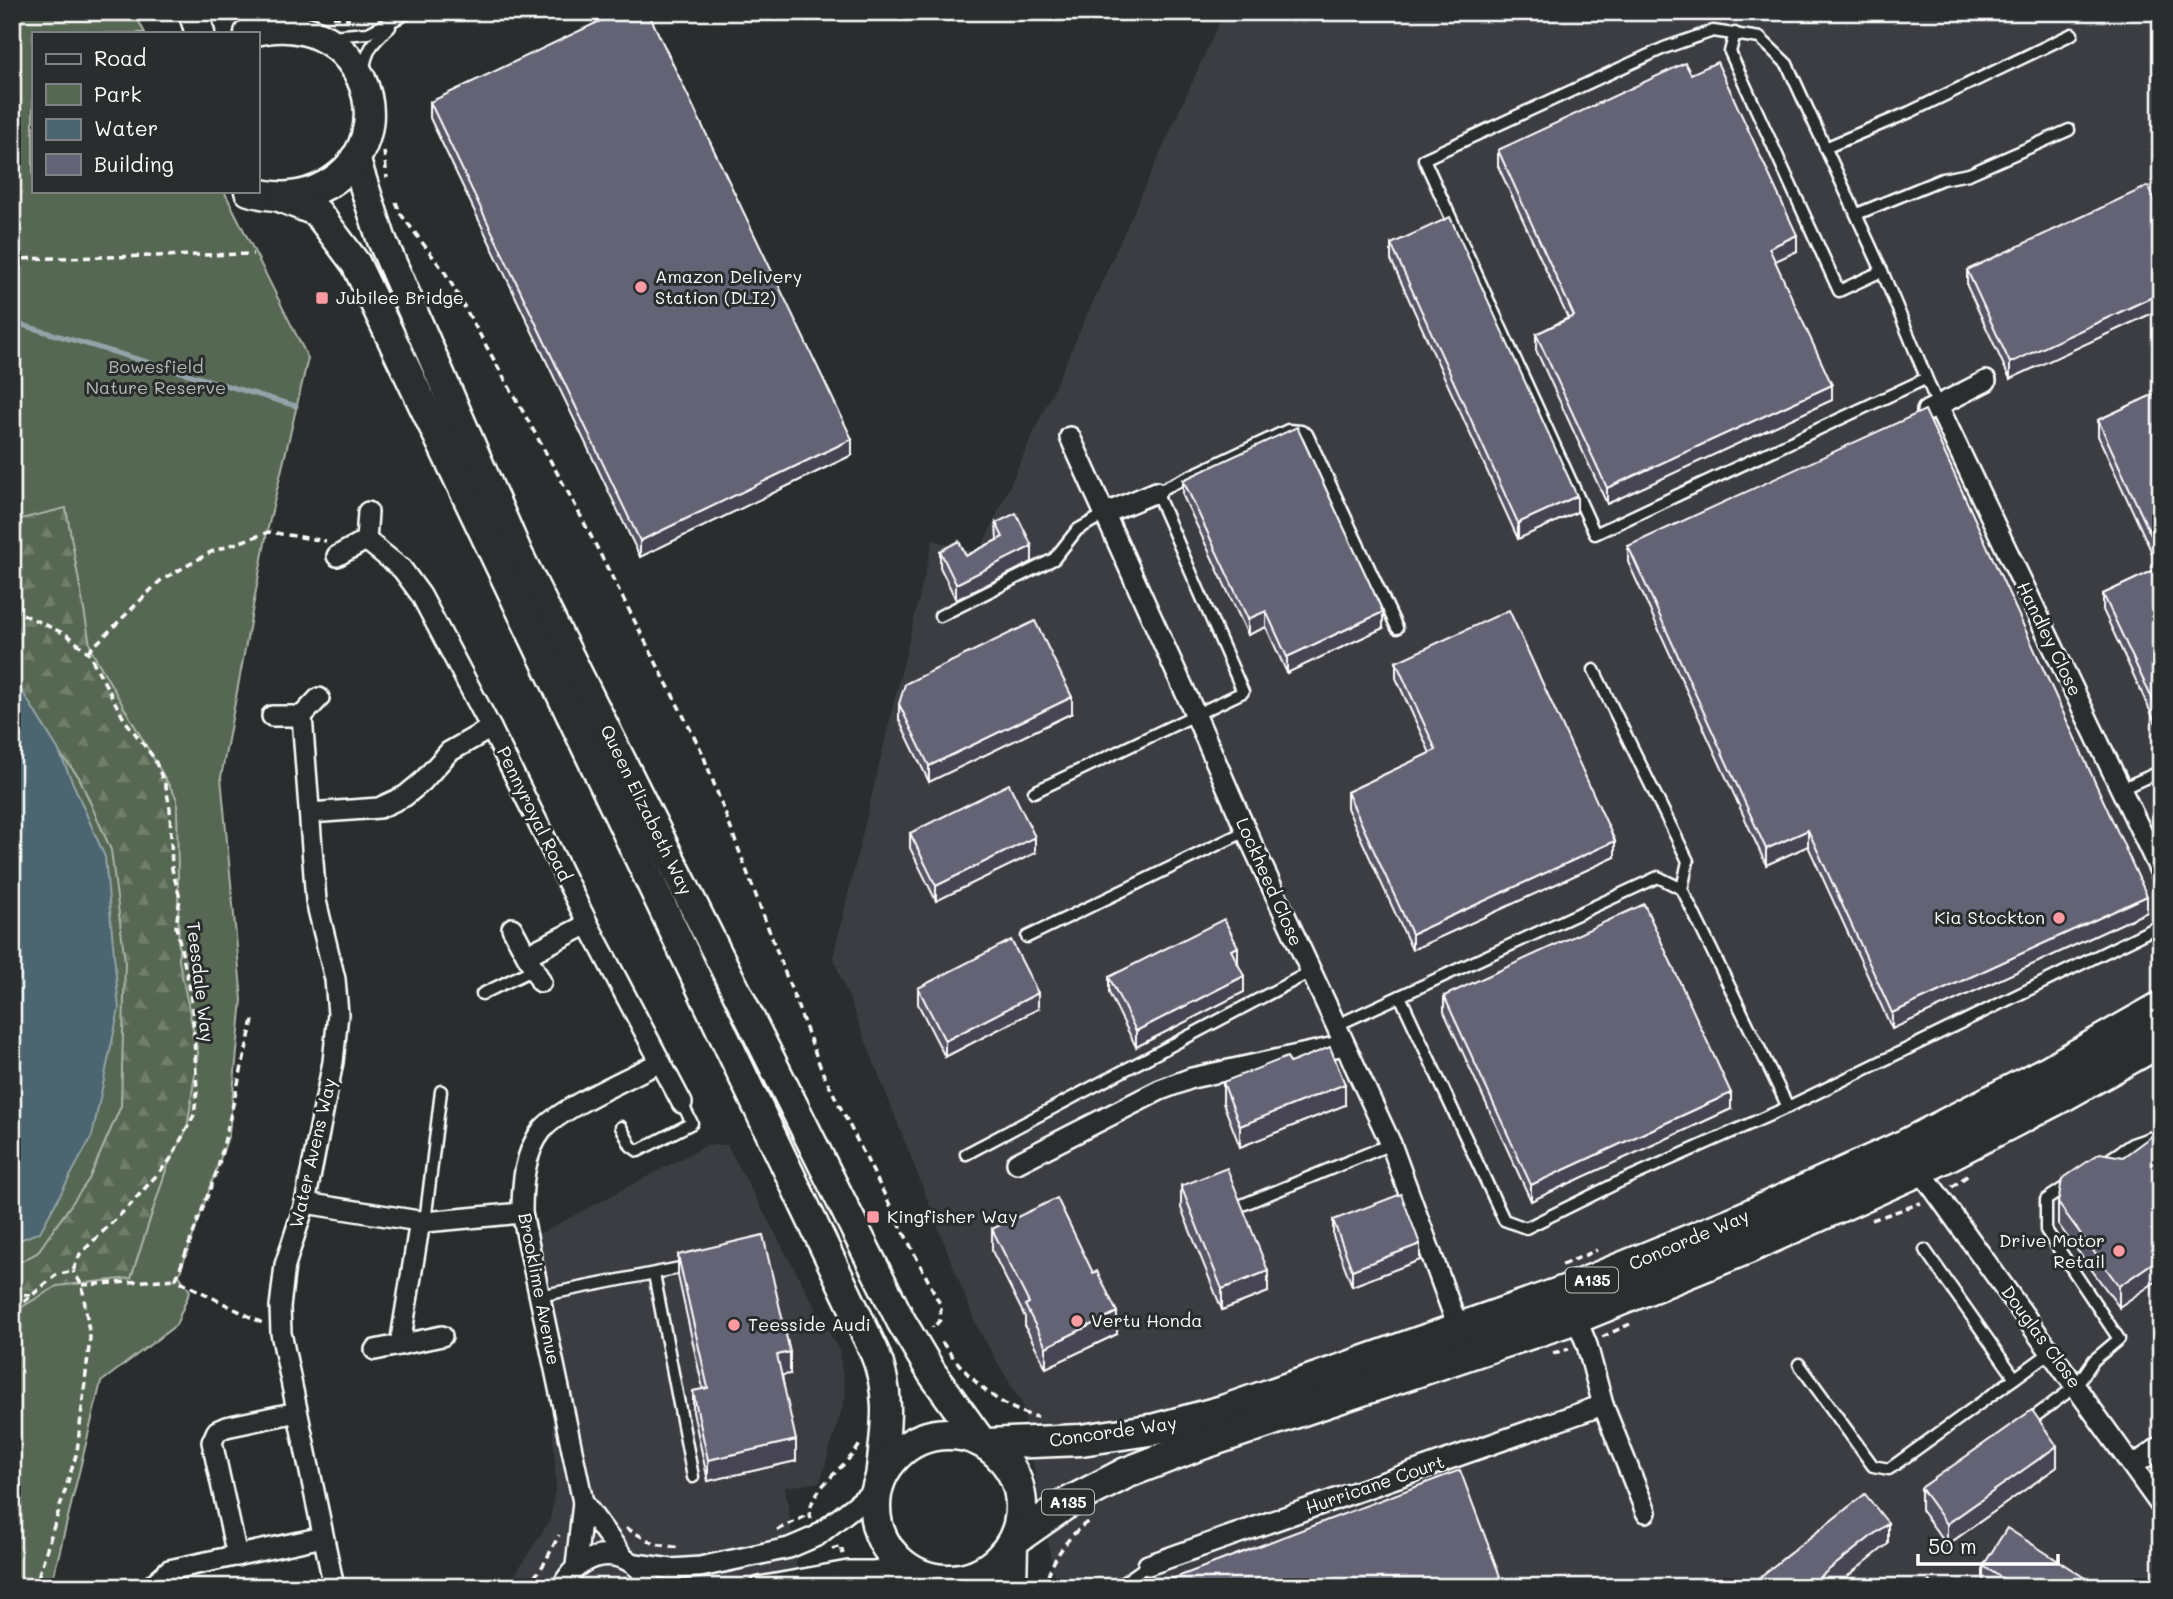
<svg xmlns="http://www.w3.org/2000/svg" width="2173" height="1599" font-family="Mali,sans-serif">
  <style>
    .built { fill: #3b3d43 }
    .green { fill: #576852; stroke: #abb4a8; stroke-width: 2 }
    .forest { fill: url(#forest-firs); stroke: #abb4a8; stroke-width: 2 }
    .water { fill: #4b666f; stroke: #93a3a9; stroke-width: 2 }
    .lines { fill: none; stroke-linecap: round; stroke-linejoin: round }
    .stream { stroke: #93a3a9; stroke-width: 5 }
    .lane-casing { stroke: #fff; stroke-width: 15 }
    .street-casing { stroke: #fff; stroke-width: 24 }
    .secondary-casing { stroke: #fff; stroke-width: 33 }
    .primary-casing { stroke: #fff; stroke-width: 35 }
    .path { stroke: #fff; stroke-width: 3.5; stroke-dasharray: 7 5; stroke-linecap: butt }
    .lane { stroke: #2a2d2e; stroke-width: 10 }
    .street { stroke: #2a2d2e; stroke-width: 19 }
    .secondary { stroke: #2a2d2e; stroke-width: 28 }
    .primary { stroke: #2a2d2e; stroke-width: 30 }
    .wall { fill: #565565; stroke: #fff; stroke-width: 2 }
    .shaded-wall { fill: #464552; stroke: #fff; stroke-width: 2 }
    .building { fill: #646375; stroke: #fff; stroke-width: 2 }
    .poi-dot { fill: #ff9aa2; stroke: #2a2d2e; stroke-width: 2.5 }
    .labels { text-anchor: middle; stroke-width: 6; stroke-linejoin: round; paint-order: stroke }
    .shield { fill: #2a2d2e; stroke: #bfc0c0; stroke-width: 2 }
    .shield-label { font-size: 16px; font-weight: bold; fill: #fff }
    .poi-label { font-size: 18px; fill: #fff; stroke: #2a2d2e; text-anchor: start }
    .park-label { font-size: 18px; fill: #b3bbb1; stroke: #2a2d2e }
    .street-label { font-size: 18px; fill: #fff; stroke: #2a2d2e }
  </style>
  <defs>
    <pattern id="forest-firs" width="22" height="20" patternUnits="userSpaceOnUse" patternTransform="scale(1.75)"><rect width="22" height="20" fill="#576852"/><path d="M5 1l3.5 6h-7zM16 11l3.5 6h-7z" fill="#707f6c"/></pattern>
  </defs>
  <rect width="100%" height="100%" fill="#2a2d2e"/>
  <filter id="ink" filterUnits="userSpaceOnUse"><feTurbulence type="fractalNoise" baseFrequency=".0143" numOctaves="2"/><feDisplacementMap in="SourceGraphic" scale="14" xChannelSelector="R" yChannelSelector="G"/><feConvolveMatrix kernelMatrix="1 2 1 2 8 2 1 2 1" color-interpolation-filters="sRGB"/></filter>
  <g filter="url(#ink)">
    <g class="built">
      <polygon points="1224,12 2161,12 2161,1587 1056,1587 1022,1404 977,1327 833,957 933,540 979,554"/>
      <polygon points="707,1145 727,1145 839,1351 846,1395 820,1482 785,1487 800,1587 507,1587 550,1520 556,1484 548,1341 528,1240"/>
    </g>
    <polygon class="green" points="12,12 134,12 145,33 33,33 33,191 224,191 308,358 267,532 221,777 242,1000 229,1134 179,1275 190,1291 176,1325 101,1382 51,1587 12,1587 12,1243 40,1231 12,675"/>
    <polygon class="forest" points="66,508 91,650 177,799 179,961 198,1053 187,1129 167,1167 131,1278 57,1286 12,1313 12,1266 37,1253 89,1179 121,1106 125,962 111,850 79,777 12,695 12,521"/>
    <polygon class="water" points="12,675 58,749 105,857 119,1009 92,1136 40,1232 12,1243"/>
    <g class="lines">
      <polyline class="stream" points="12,322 296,406"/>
      <g class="lane-casing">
        <g id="lane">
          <polyline points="1735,33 1730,52 1839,291 1882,271"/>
          <polyline points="330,36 368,33 410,12"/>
          <path d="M363 72C367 49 372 43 390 27"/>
          <polyline points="1825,148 1910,112 2072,34"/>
          <polyline points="1857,214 1942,179 1969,174 2069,130"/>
          <polyline points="1925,379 1595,534 1424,159 1664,48 1713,31 1760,38 1787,64 1882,271 1938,406"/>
          <polyline points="940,616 1054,559 1077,530 1105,514"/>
          <polyline points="1594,670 1688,861 1682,889"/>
          <polyline points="2121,789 2161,771"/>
          <polyline points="1034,792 1243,692 1156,492 1288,430 1301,431 1307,434 1397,628"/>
          <polyline points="1027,937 1246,831"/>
          <polyline points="482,994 534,969"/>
          <polyline points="1400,996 1504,1220 1526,1228 1617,1183 1788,1107"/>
          <polyline points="1335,1026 1658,877 1682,889 1788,1107 2161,925"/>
          <polyline points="621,1127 631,1146 638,1151 692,1123 682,1103"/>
          <polyline points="966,1154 1310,972"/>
          <polyline points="2104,1163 2132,1144 2161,1134"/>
          <polyline points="1242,1205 1391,1144"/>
          <polyline points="425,1222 441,1091"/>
          <polyline points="1925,1250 2015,1378"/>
          <polyline points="654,1274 693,1477"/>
          <polyline points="539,1296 690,1266"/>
          <polyline points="1799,1364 1873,1466 1889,1469 2051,1352"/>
          <polyline points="2026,1423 2076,1386 2094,1360 2119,1339 2046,1230 2046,1200 2070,1184"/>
          <polyline points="1117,1587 1148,1565"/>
        </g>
      </g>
      <g class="street-casing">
        <g id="street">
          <polyline points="1938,406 2161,873"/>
          <polyline points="1927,411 1986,381"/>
          <polyline points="1070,437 1196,716 1246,831 1391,1144 1459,1330"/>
          <polyline points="1106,513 1156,492"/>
          <polyline points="366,540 402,569 421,595 491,728 588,924 682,1103"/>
          <polyline points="337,556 366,540 368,512"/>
          <polyline points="319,698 302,716 316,901 335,979 338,1014 333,1062 305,1203 285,1265 280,1307 281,1333 334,1587"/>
          <polyline points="272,716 302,716"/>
          <polyline points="310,813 379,808 405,796 422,782 449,752 491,728"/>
          <polyline points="512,928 541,982"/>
          <polyline points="527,955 588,924"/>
          <polyline points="1017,1163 1160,1090 1192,1078 1344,1045"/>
          <polyline points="1920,1170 2161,1506"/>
          <polyline points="305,1203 425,1222 522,1213"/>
          <polyline points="1576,1318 1587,1345 1603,1405 1646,1512"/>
          <polyline points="400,1345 420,1221"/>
          <polyline points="375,1350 442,1336"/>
          <polyline points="2133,1466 2161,1446"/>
          <path d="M583 1502 522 1213C522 1185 524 1153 542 1130 560 1108 632 1077 660 1062"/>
          <polyline points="237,1556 212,1442 217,1431 226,1427 297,1412"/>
          <polyline points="636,1564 671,1569 700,1567 789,1548 817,1536 876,1489"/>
          <polyline points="1148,1565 1603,1405"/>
          <polyline points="576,1566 583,1502 623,1557"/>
          <polyline points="150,1587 169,1570 323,1537"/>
          <path d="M562 1587C582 1545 632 1545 652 1587"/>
          <polyline points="759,1587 848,1571 910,1571"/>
        </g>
      </g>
      <g class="secondary-casing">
        <g id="secondary">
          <polyline points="193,12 200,33"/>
          <polyline points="355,158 381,238 518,554 901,1321 932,1373 981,1441"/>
          <path d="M249 191C276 199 301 199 326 185 412 137 359 0 249 33"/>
          <path d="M282 198 317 212 356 264 874 1351C893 1396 885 1432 880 1478"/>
        </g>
      </g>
      <g class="primary-casing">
        <g id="primary">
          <circle cx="948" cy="1507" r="73"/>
          <polyline points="987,1444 1081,1440 1156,1429 1223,1411 1565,1291 1734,1222 1903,1146 2050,1070 2161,1007"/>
          <polyline points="1014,1540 1064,1505 1126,1473 1196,1446 1576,1318 1748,1248 1920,1170 2063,1096 2161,1041"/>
          <polyline points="1011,1587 1012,1545"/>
        </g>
      </g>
      <g class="path">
        <polyline points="333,17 350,19"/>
        <polyline points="384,151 387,178"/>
        <polyline points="396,202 400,213 446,274 574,503 702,752 822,1071 941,1306 940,1320 933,1328 932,1326"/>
        <polyline points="12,259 253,254"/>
        <polyline points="12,609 67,635 88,652 124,719 154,758 166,787 170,809 172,869 180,898 176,926 189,984 193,1018 197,1091 194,1115 170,1160 131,1204 80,1254 73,1271 56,1275 12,1312"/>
        <polyline points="88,652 160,581 211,552 269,532 326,541"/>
        <polyline points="253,1020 218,1168 176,1279 264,1324"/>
        <polyline points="1952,1187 1971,1173"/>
        <polyline points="1872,1220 1921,1203"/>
        <polyline points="1562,1265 1597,1250"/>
        <polyline points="82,1285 176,1279"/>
        <polyline points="12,1294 33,1295"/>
        <polyline points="1602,1337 1630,1324"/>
        <path d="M942 1342C965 1375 998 1409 1038 1417"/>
        <polyline points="1553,1353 1569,1349"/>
        <path d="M811 1519C803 1492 849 1466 860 1444"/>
        <polyline points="626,1528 655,1544 680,1548"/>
        <polyline points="777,1530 810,1514"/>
        <polyline points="832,1549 841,1546 843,1554"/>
        <polyline points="35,1587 77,1452 90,1338 82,1285 73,1271"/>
        <polyline points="527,1587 544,1564 559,1535"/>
        <path d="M1045 1587C1050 1562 1068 1535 1089 1521"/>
      </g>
      <use href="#lane" class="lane"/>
      <use href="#street" class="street"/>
      <use href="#secondary" class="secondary"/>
      <use href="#primary" class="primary"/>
    </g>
    <g class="wall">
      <polygon points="1691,74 1797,251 1775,261 1832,400 1607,504 1536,350 1536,334 1568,318 1498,166 1498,150"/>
      <polygon points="430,102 852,455 640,557 430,118"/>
      <polygon points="2161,213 2161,309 2010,379 1967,286 1967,270"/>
      <polygon points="1391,244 1577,512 1518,539 1391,260"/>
      <polygon points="2161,391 2161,734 2103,610 2103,594 2159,568 2098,436 2098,420"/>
      <polygon points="1183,480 1383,628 1287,673 1266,627 1248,635 1183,496"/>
      <polygon points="996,523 1032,562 956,600 940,567 940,551 966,556 997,540"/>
      <polygon points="1628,546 2147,912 1892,1029 1808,846 1766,865 1628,562"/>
      <polygon points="1396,662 1615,857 1412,950 1347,808 1347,792 1430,753 1396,678"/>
      <polygon points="899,704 1072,713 929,782 899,720"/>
      <polygon points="910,833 1035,853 936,901 910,848"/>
      <polygon points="1237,963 1244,992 1136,1047 1109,993 1109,977 1238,963"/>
      <polygon points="918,988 1038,1009 945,1057 918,1004"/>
      <polygon points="1444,996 1731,1109 1531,1201 1444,1012"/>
      <polygon points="1290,1063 1345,1105 1240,1147 1223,1103 1223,1082"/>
      <polygon points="2123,1157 2119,1307 2058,1224 2058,1203"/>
      <polygon points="1181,1186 1268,1292 1222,1310 1181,1208"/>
      <polygon points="1333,1220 1420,1260 1352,1286 1333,1236"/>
      <polygon points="992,1229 1117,1334 1046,1368 1025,1326 1025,1317 992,1251"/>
      <polygon points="678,1255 790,1374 782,1375 796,1461 708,1481 693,1412 693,1391 703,1389 678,1276"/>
      <polygon points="2057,1467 1947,1545 1921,1510 1921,1488"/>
      <polygon points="1983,1566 2099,1587 1983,1587"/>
    </g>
    <g class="shaded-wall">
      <polygon points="1797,235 1797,251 1769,264 1769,248"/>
      <polygon points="2161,293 2161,309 2010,379 2010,363"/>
      <polygon points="1832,385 1832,400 1607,504 1607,488"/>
      <polygon points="852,439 852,455 640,557 640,541"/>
      <polygon points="1577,496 1577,512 1518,539 1518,523"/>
      <polygon points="1032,546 1032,562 956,600 956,584"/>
      <polygon points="1266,611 1266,627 1248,635 1248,619"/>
      <polygon points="1383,612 1383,628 1287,673 1287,657"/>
      <polygon points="1072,697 1072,713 929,782 929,766"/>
      <polygon points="1808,830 1808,846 1766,865 1766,849"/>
      <polygon points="1035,837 1035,853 936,901 936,886"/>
      <polygon points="1615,841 1615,857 1412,950 1412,934"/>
      <polygon points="2147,896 2147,912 1892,1029 1892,1013"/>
      <polygon points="1238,947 1238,963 1231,966 1231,950"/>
      <polygon points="1244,976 1244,992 1136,1047 1136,1031"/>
      <polygon points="1038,993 1038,1009 945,1057 945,1041"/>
      <polygon points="1345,1084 1345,1105 1240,1147 1240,1126"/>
      <polygon points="1731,1093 1731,1109 1531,1201 1531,1185"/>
      <polygon points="1420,1244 1420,1260 1352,1286 1352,1270"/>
      <polygon points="2161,1257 2161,1278 2119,1307 2119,1286"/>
      <polygon points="1268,1271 1268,1292 1222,1310 1222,1289"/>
      <polygon points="1117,1312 1117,1334 1046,1368 1046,1347"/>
      <polygon points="790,1352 790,1374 777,1376 777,1355"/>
      <polygon points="796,1440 796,1461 708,1481 708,1460"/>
      <polygon points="2057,1446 2057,1467 1947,1545 1947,1524"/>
      <polygon points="1888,1523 1888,1544 1834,1587 1807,1587"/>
    </g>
    <g class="building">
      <polygon points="619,12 648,12 852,439 640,541 430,102"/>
      <polygon points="1717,62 1797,235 1769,248 1832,385 1607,488 1536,334 1574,316 1498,150 1685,63 1691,74"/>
      <polygon points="2148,186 2161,213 2161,293 2010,363 1967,270"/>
      <polygon points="1450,217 1577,496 1518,523 1391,244"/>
      <polygon points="2161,391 2161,557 2098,420"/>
      <polygon points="1925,410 2147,896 1892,1013 1808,830 1766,849 1628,546"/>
      <polygon points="1297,427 1383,612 1287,657 1266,611 1248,619 1183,480"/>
      <polygon points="1016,513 1032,546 956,584 940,551 959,541 966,556 1003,537 996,523"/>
      <polygon points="2161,567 2161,718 2103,594"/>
      <polygon points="1509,610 1615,841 1412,934 1347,792 1436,750 1396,662"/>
      <polygon points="1035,621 1072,697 929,766 899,704 905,684"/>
      <polygon points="1009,784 1035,837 936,886 910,833"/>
      <polygon points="1644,904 1731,1093 1531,1185 1444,996"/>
      <polygon points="1224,919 1238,947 1231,950 1244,976 1136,1031 1109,977"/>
      <polygon points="1011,940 1038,993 945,1041 918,988"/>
      <polygon points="1330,1047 1345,1084 1240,1126 1223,1082 1287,1057 1290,1063"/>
      <polygon points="2161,1129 2161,1257 2119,1286 2058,1203 2062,1179 2100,1153 2123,1157"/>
      <polygon points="1227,1168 1268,1271 1222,1289 1181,1186"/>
      <polygon points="1401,1194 1420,1244 1352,1270 1333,1220"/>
      <polygon points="1057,1198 1093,1273 1097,1271 1117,1312 1046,1347 1025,1305 1029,1303 992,1229"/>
      <polygon points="763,1235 790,1352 777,1355 796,1440 708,1460 693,1391 708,1388 678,1255"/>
      <polygon points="2032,1410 2057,1446 1947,1524 1921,1488"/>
      <polygon points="1460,1470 1504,1587 1156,1587 1156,1585"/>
      <polygon points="1865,1494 1888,1523 1807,1587 1747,1587"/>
      <polygon points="2007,1528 2099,1587 2016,1587 1983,1566"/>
      <polygon points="1929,1581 1938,1587 1926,1587"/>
    </g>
  </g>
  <g class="poi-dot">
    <circle cx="641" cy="287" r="7"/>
    <rect x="315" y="291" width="14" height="14" rx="3.5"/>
    <circle cx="2059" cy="918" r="7"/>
    <rect x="866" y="1210" width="14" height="14" rx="3.5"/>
    <circle cx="2119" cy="1251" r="7"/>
    <circle cx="1077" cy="1321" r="7"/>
    <circle cx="734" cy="1325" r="7"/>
  </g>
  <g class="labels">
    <g class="shield">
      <rect x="1566" y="1267.5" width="52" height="25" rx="5"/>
      <rect x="1042" y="1489.5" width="52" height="25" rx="5"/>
    </g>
    <g class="shield-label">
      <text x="1592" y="1286">A135</text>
      <text x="1068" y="1508">A135</text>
    </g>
    <g class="poi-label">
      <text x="655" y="283">Amazon Delivery<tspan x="655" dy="21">Station (DLI2)</tspan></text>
      <text x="336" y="304">Jubilee Bridge</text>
      <text x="2045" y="924" text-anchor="end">Kia Stockton</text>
      <text x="887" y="1223">Kingfisher Way</text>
      <text x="2105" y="1247" text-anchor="end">Drive Motor<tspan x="2105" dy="21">Retail</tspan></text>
      <text x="1091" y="1327">Vertu Honda</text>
      <text x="748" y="1331">Teesside Audi</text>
    </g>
    <g class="park-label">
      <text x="156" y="373">Bowesfield<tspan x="156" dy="21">Nature Reserve</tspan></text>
    </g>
    <g class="street-label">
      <text transform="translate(2049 639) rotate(64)" y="6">Handley Close</text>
      <text transform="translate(646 810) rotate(64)" y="6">Queen Elizabeth Way</text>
      <text transform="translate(534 814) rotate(64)" y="6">Pennyroyal Road</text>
      <text transform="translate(1269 882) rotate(66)" y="6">Lockheed Close</text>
      <text transform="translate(200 982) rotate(83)" y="6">Teesdale Way</text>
      <text transform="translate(313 1153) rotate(-77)" y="6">Water Avens Way</text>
      <text transform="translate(1689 1240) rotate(-23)" y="6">Concorde Way</text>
      <text transform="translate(539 1289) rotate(79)" y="6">Brooklime Avenue</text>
      <text transform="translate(2041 1337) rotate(54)" y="6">Douglas Close</text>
      <text transform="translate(1113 1432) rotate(-8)" y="6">Concorde Way</text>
      <text transform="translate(1375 1485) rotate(-19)" y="6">Hurricane Court</text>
    </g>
  </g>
  <rect width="2173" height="1599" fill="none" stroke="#2a2d2e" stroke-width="42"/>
  <rect x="21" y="21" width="2131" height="1557" fill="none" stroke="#fff" stroke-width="2.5" filter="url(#ink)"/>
  <rect x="32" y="32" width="228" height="161" fill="#2a2d2e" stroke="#7f8182" stroke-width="2"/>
  <rect x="46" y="54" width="35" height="10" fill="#2a2d2e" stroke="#7f8182" stroke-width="2"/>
  <text x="94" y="66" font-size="21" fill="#ffffff">Road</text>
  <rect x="46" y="84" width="35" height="21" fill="#576852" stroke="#7f8182" stroke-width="2"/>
  <text x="94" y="102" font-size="21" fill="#ffffff">Park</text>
  <rect x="46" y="119" width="35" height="21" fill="#4b666f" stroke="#7f8182" stroke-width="2"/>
  <text x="94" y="136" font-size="21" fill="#ffffff">Water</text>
  <rect x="46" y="154" width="35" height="21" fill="#646375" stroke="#7f8182" stroke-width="2"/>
  <text x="94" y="172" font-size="21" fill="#ffffff">Building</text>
  <path d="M1918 1554v10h140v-10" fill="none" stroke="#ffffff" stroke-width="3.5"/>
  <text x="1928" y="1554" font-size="21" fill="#ffffff" stroke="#2a2d2e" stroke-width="5" paint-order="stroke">50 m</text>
</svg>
